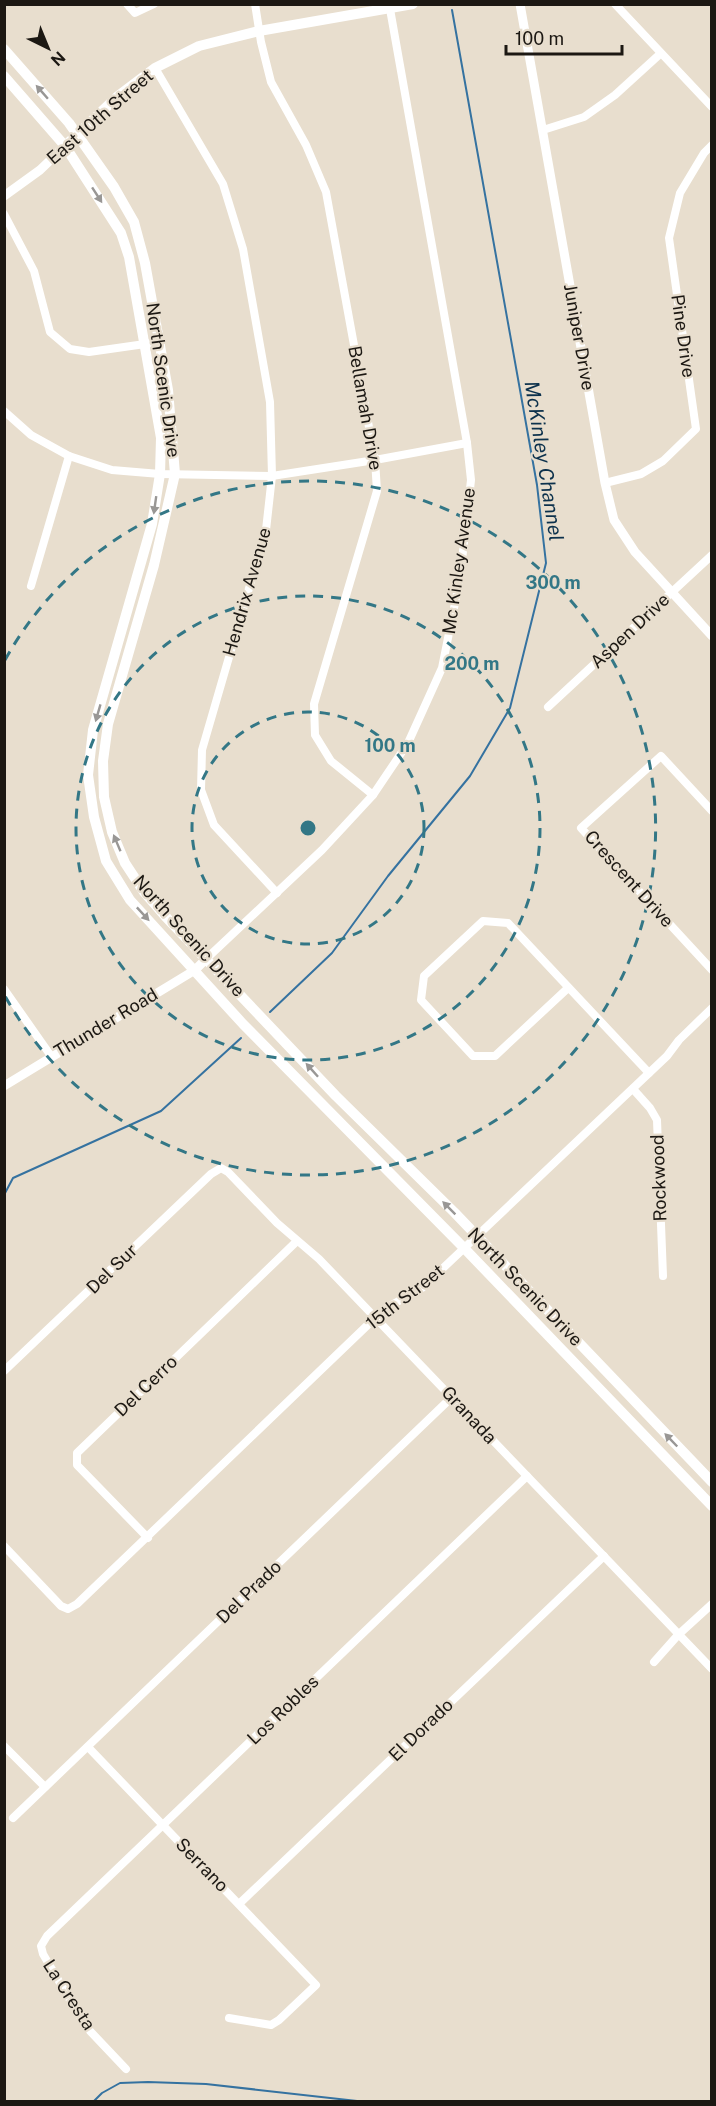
<svg xmlns="http://www.w3.org/2000/svg" width="716" height="2106" font-family="'Public Sans',sans-serif">
  <style>
    .lines { fill: none; stroke-linecap: round; stroke-linejoin: round }
    .stream { stroke: #3572a0; stroke-width: 2 }
    .minor { stroke: #fff; stroke-width: 8 }
    .tertiary { stroke: #fff; stroke-width: 9 }
    .secondary { stroke: #fff; stroke-width: 10 }
    .oneway { fill: #999795 }
    .ring { fill: none; stroke: #337786; stroke-width: 3; stroke-dasharray: 10 8 }
    .labels { text-anchor: middle; stroke-width: 4.5; stroke-linejoin: round; paint-order: stroke }
    .street-label { font-size: 18px; fill: #1c1813; stroke: #e8dece }
    .water-label { font-size: 20px; font-style: italic; fill: #0c314c; stroke: #e8dece }
    .centre { fill: #337786; stroke: #e8dece; stroke-width: 3 }
    .ring-label { font-size: 18px; text-anchor: middle; font-weight: bold; fill: #337786; stroke: #e8dece; stroke-width: 4.5; stroke-linejoin: round; paint-order: stroke }
  </style>
  <rect width="100%" height="100%" fill="#e8dece"/>
  <g class="lines">
    <g class="stream">
      <polyline points="270,1012 332,953 388,876 470,776 510,708 546,563 537,485 452,10"/>
      <polyline points="4,1195 13,1178 161,1111 241,1038"/>
      <polyline points="93,2102 102,2093 120,2083 148,2082 206,2084 366,2102"/>
    </g>
    <g class="minor">
      <polyline points="127,4 135,13 154,4"/>
      <polyline points="255,4 261,42 271,82 306,145 326,192 375,460 377,491 314,704 315,735 331,761 373,795"/>
      <polyline points="615,4 712,107"/>
      <polyline points="155,68 223,184 243,249 270,402 272,476 266,530 202,750 201,790 214,825 277,893"/>
      <polyline points="543,130 584,117 615,95 660,54"/>
      <polyline points="4,214 34,271 50,332 70,349 89,352 159,342"/>
      <polyline points="4,411 31,435 69,456 112,470 160,474 272,476 375,460 467,443"/>
      <polyline points="605,483 641,474 663,461 696,429 669,238 680,193 704,153 712,145"/>
      <polyline points="31,586 69,456"/>
      <polyline points="548,707 712,555"/>
      <polyline points="712,811 661,756 581,828 712,970"/>
      <polyline points="206,959 322,850 373,795 408,743 442,668 460,578 471,480 467,443 390,9"/>
      <polyline points="568,988 495,1056 473,1056 421,1000 424,976 483,921 508,923 649,1073"/>
      <polyline points="4,989 51,1056"/>
      <polyline points="633,1089 650,1108 657,1120 663,1276"/>
      <polyline points="4,1371 211,1174 221,1168 228,1172 277,1223 319,1259 712,1669"/>
      <polyline points="148,1538 77,1465 77,1453 297,1241"/>
      <polyline points="4,1546 61,1606 68,1609 77,1604 376,1317 388,1307 422,1288 667,1056 679,1040 712,1008"/>
      <polyline points="654,1662 678,1635 712,1604"/>
      <polyline points="4,1746 45,1787"/>
      <polyline points="88,1747 316,1985 279,2020 271,2025 229,2018"/>
      <polyline points="13,1818 452,1397"/>
      <polyline points="239,1904 604,1556"/>
      <polyline points="126,2069 90,2031 80,2017 43,1954 41,1946 47,1936 527,1476"/>
    </g>
    <g class="tertiary">
      <polyline points="520,4 605,483 614,520 635,552 712,636"/>
      <polyline points="4,196 40,170 65,146"/>
      <polyline points="4,1086 195,970 206,959"/>
    </g>
    <g class="secondary">
      <polyline points="4,49 69,123 114,187 134,222 145,263 168,390 175,474 154,565 108,724 103,761 104,797 112,832 125,863 144,892 165,916 336,1096 454,1212 712,1482"/>
      <polyline points="4,76 65,146 121,233 129,257 161,438 160,474 152,524 93,730 88,775 94,817 106,861 130,900 243,1024 464,1248 712,1506"/>
      <polyline points="65,146 118,96 155,68 199,46 259,31 413,4"/>
    </g>
  </g>
  <defs><path id="oneway-solid" d="M-6-.8H1V-3.2L6.5 0L1 3.2V.8H-6Z" transform="scale(1.5)"/></defs>
  <g class="oneway">
    <use href="#oneway-solid" transform="translate(42 92) rotate(-131)"/>
    <use href="#oneway-solid" transform="translate(97 195) rotate(57)"/>
    <use href="#oneway-solid" transform="translate(155 505) rotate(98)"/>
    <use href="#oneway-solid" transform="translate(98 713) rotate(106)"/>
    <use href="#oneway-solid" transform="translate(117 843) rotate(-113)"/>
    <use href="#oneway-solid" transform="translate(143 914) rotate(47)"/>
    <use href="#oneway-solid" transform="translate(312 1070) rotate(-132)"/>
    <use href="#oneway-solid" transform="translate(449 1208) rotate(-135)"/>
    <use href="#oneway-solid" transform="translate(671 1440) rotate(-134)"/>
  </g>
  <g class="ring">
    <circle cx="308" cy="828" r="116"/>
    <circle cx="308" cy="828" r="232"/>
    <path d="M5 660A347 347 0 1 1 5 996"/>
  </g>
  <g class="labels">
    <g class="street-label">
      <text transform="translate(100 117) rotate(-41)" y="6">East 10th Street</text>
      <text transform="translate(683 336) rotate(82)" y="6">Pine Drive</text>
      <text transform="translate(579 337) rotate(80)" y="6">Juniper Drive</text>
      <text transform="translate(163 380) rotate(82)" y="6">North Scenic Drive</text>
      <text transform="translate(365 408) rotate(80)" y="6">Bellamah Drive</text>
      <text transform="translate(459 561) rotate(-82)" y="6">Mc Kinley Avenue</text>
      <text transform="translate(247 592) rotate(-74)" y="6">Hendrix Avenue</text>
      <text transform="translate(630 631) rotate(-43)" y="6">Aspen Drive</text>
      <text transform="translate(629 879) rotate(48)" y="6">Crescent Drive</text>
      <text transform="translate(189 936) rotate(48)" y="6">North Scenic Drive</text>
      <text transform="translate(106 1023) rotate(-31)" y="6">Thunder Road</text>
      <text transform="translate(659 1178) rotate(-92)" y="6">Rockwood</text>
      <text transform="translate(112 1269) rotate(-44)" y="6">Del Sur</text>
      <text transform="translate(525 1287) rotate(46)" y="6">North Scenic Drive</text>
      <text transform="translate(405 1297) rotate(-38)" y="6">15th Street</text>
      <text transform="translate(146 1386) rotate(-44)" y="6">Del Cerro</text>
      <text transform="translate(469 1415) rotate(47)" y="6">Granada</text>
      <text transform="translate(249 1592) rotate(-44)" y="6">Del Prado</text>
      <text transform="translate(283 1710) rotate(-44)" y="6">Los Robles</text>
      <text transform="translate(421 1730) rotate(-44)" y="6">El Dorado</text>
      <text transform="translate(202 1865) rotate(46)" y="6">Serrano</text>
      <text transform="translate(69 1995) rotate(57)" y="6">La Cresta</text>
    </g>
    <g class="water-label">
      <text transform="translate(544 461) rotate(81)" y="7">McKinley Channel</text>
    </g>
  </g>
  <circle cx="308" cy="828" r="9" class="centre"/>
  <g class="ring-label">
    <text x="553" y="589">300 m</text>
    <text x="472" y="670">200 m</text>
    <text x="390" y="752">100 m</text>
  </g>
  <rect width="716" height="2106" fill="none" stroke="#1c1813" stroke-width="12"/>
  <g transform="translate(48 48) rotate(137)" stroke="#e8dece" stroke-width="4.5" paint-order="stroke">
  <path d="M0-4.5L10 22L0 15L-10 22Z" fill="#1c1813"/>
  <text y="-9" font-size="16" font-weight="bold" text-anchor="middle" fill="#1c1813">N</text>
  </g>
  <path d="M506 45v9h116v-9" fill="none" stroke="#1c1813" stroke-width="3"/>
  <text x="515" y="45" font-size="18" fill="#1c1813" stroke="#e8dece" stroke-width="4.5" paint-order="stroke">100 m</text>
</svg>
